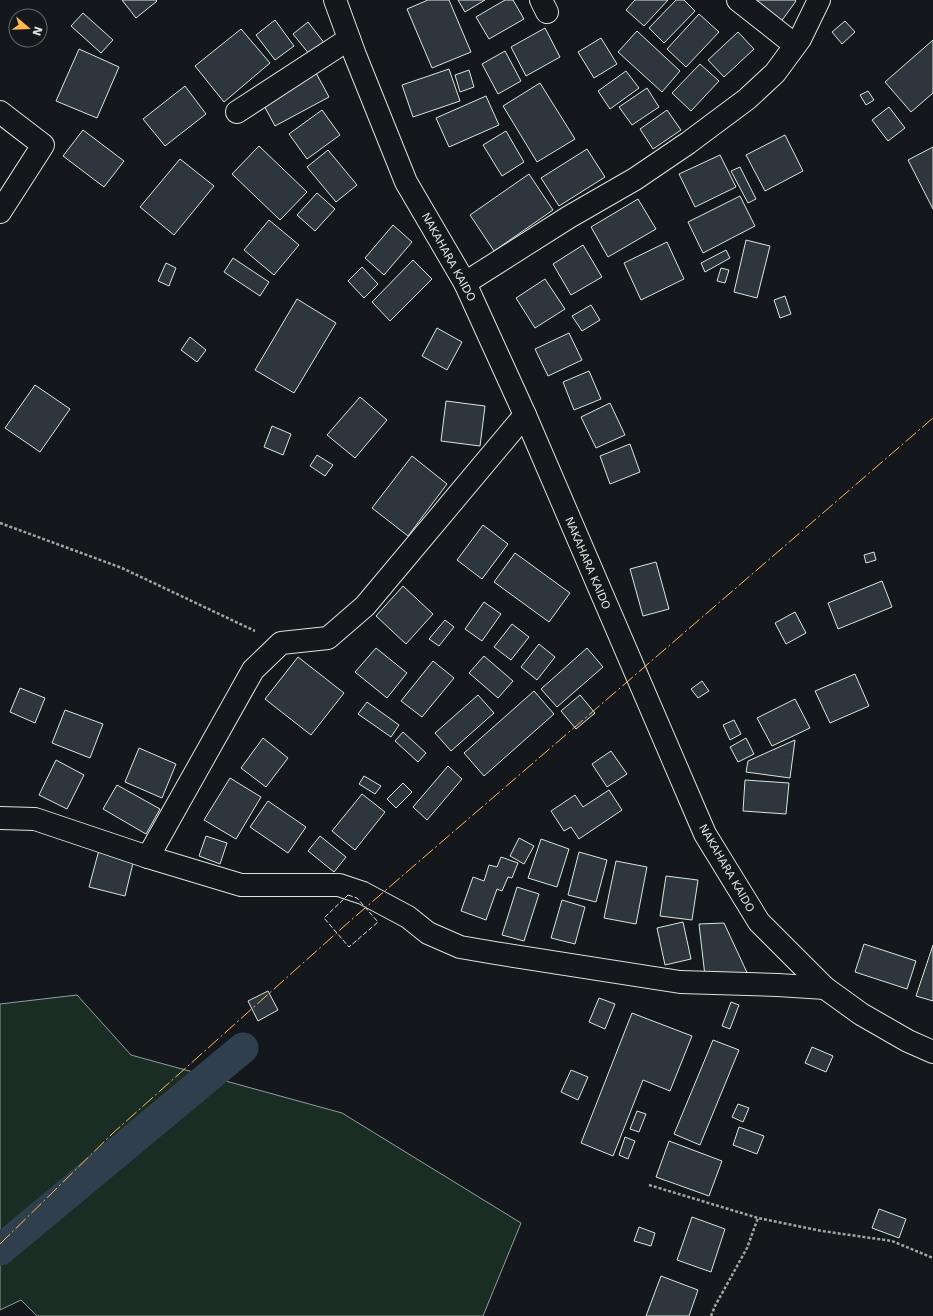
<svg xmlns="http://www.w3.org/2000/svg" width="933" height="1316" font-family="'DejaVu Sans',sans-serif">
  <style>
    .green { fill: #1a2d24; stroke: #939e99 }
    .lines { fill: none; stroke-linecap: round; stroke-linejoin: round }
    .canal { stroke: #2f3f4d; stroke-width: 31 }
    .building { fill: #2c363c; stroke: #d8e6dc }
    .minor-casing { stroke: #d8e6dc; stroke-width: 24 }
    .major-casing { stroke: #d8e6dc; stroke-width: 24 }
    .path { stroke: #9da8a2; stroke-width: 2.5; stroke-dasharray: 3 2; stroke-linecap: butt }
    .minor { stroke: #14181c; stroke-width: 22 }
    .major { stroke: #14181c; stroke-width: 22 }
    .fence { stroke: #d8e6dc; stroke-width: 1; stroke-dasharray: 5 2; stroke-linecap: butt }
    .power { stroke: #ffb74d; stroke-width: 1; stroke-dasharray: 14 3 2 3; stroke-linecap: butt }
    .labels { text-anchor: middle; stroke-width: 3; stroke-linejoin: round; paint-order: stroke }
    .street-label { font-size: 11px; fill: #d8e6dc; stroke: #14181c }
  </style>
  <rect width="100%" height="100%" fill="#14181c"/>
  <polygon class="green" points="77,995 131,1055 342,1113 521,1223 483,1316 37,1316 21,1300 0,1310 0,1004"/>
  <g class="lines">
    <polyline class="canal" points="0,1250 243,1048"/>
  </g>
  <g class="building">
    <polygon points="122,0 156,0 157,1 136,18"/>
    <polygon points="428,0 449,0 471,52 432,68 407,9"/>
    <polygon points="458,0 485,0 465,12"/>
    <polygon points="505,0 513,0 524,19 489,39 476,17"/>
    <polygon points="635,0 668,0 644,26 626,10"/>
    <polygon points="676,0 684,0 695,11 664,43 649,28"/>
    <polygon points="751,0 795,0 796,1 780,23"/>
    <polygon points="83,13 113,40 101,53 71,26"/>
    <polygon points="699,14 719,32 686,67 667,49"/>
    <polygon points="275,20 294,46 275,60 256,35"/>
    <polygon points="845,21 855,32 842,44 832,32"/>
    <polygon points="308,22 325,44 310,55 293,34"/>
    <polygon points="545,28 560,57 526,76 511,47"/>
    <polygon points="241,29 270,63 224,102 195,66"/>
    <polygon points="637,31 680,71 662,92 618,52"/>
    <polygon points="738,32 754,49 724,77 708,60"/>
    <polygon points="601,38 617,64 594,78 578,52"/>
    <polygon points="933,40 933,93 911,112 885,82"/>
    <polygon points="79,49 119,67 97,118 56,101"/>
    <polygon points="505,51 521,81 498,94 482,64"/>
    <polygon points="700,64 719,81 691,111 672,93"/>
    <polygon points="449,69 460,101 413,117 402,85"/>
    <polygon points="469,70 474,87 460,92 455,75"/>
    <polygon points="315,71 329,97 275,126 261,100"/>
    <polygon points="626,71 639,88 610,109 598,91"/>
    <polygon points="540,83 575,139 537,162 503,106"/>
    <polygon points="185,86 206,114 165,146 143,119"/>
    <polygon points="647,88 659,107 632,125 619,107"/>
    <polygon points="868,91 874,100 866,105 860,95"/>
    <polygon points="486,96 499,125 449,147 436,118"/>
    <polygon points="889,107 905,128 888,141 872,120"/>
    <polygon points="322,110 340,135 307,159 289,134"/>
    <polygon points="667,110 681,130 653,149 640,129"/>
    <polygon points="83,130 124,161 104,187 63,156"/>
    <polygon points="506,131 524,162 502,176 483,145"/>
    <polygon points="785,135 803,171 765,191 746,155"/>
    <polygon points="259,146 307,192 280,220 232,174"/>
    <polygon points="933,147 933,209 908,160"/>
    <polygon points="587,149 605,177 559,206 541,178"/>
    <polygon points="328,150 357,185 336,202 307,167"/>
    <polygon points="720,155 736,187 695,207 679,174"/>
    <polygon points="180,159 214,186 174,235 140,207"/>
    <polygon points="740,167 756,199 748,203 731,171"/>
    <polygon points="529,174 553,210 494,251 470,215"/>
    <polygon points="317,193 335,209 315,231 297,215"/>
    <polygon points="740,196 755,226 703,253 688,222"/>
    <polygon points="638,199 656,229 608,257 591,227"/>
    <polygon points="269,220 299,245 274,275 244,250"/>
    <polygon points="393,225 412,242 384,275 365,258"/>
    <polygon points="746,240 770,246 757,298 734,292"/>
    <polygon points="667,242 684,279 641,300 624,263"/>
    <polygon points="583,245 602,277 571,295 553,264"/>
    <polygon points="726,250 730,258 705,272 701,263"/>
    <polygon points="233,258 269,282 260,296 224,272"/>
    <polygon points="413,260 432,279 390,321 372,302"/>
    <polygon points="166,263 176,268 169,286 158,281"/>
    <polygon points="362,267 378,284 364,298 348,281"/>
    <polygon points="721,268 729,270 725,283 717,281"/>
    <polygon points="545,279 565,309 535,328 516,298"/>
    <polygon points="785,296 791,314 780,318 774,300"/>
    <polygon points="297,299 336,323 294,393 255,370"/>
    <polygon points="591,305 600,320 582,331 572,316"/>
    <polygon points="437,328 462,342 447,370 422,356"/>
    <polygon points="569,333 582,360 548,376 535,349"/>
    <polygon points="190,337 206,350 197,362 181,350"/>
    <polygon points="589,371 601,399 574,410 563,382"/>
    <polygon points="35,385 70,409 40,452 5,428"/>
    <polygon points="360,397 387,420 355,458 327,435"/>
    <polygon points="446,401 485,406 480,446 441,441"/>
    <polygon points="610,403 625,435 596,448 581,417"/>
    <polygon points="272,426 291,434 283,455 264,447"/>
    <polygon points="630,444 640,472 610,484 600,456"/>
    <polygon points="317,455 333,465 325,476 310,466"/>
    <polygon points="412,456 447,484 408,536 372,508"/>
    <polygon points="483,525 508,544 482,579 457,560"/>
    <polygon points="874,552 876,560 866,563 864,555"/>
    <polygon points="515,553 570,593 549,622 494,582"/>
    <polygon points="656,562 669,609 643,616 630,569"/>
    <polygon points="882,581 892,607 838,629 828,603"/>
    <polygon points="403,586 433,614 406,644 376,616"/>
    <polygon points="484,602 501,614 482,641 465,629"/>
    <polygon points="795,612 806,633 786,644 775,623"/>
    <polygon points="445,620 454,627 439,646 429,639"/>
    <polygon points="512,624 529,637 511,660 494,647"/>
    <polygon points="539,644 555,657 537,680 521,667"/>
    <polygon points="376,648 407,673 387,698 355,672"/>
    <polygon points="587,648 603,667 557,707 541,689"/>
    <polygon points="484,656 513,681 498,698 469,673"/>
    <polygon points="298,657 344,693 311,735 265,699"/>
    <polygon points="433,661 454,678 422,717 401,701"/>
    <polygon points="855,674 869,706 830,723 815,691"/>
    <polygon points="702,681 709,691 698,698 691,689"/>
    <polygon points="20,688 45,698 35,723 10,712"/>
    <polygon points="534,691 554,714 484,776 464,753"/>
    <polygon points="478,695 494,713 451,751 435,733"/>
    <polygon points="580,695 595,713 576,729 561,711"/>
    <polygon points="795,699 810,728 772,746 757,718"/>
    <polygon points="367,702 399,725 391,737 358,714"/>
    <polygon points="65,710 103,724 90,758 52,743"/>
    <polygon points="734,720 741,734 730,740 723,725"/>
    <polygon points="403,732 426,753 418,762 395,741"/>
    <polygon points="263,738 288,758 266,787 241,768"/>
    <polygon points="746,738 754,754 738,762 730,747"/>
    <polygon points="795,740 790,778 746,772 748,761"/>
    <polygon points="139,748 176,764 162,798 125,782"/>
    <polygon points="611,751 627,774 607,787 592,764"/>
    <polygon points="56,760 84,775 67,809 39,795"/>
    <polygon points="448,766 462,779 427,820 413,807"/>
    <polygon points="364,776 381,786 375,794 359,784"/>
    <polygon points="230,778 261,797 236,839 204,820"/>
    <polygon points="745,780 789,783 786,814 743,811"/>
    <polygon points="403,783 412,792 396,808 387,799"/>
    <polygon points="117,785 160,809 146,834 103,809"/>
    <polygon points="609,790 622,810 579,839 571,827 564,831 551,811 575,795 583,807"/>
    <polygon points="362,794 385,812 355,850 332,831"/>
    <polygon points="268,801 306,827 288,853 250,827"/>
    <polygon points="206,836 227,843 220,864 199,856"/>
    <polygon points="320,836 346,857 334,872 308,851"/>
    <polygon points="519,838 534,846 524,864 510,856"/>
    <polygon points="541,839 569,849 557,887 528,878"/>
    <polygon points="99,850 134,859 125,896 89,887"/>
    <polygon points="579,852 607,860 596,902 568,895"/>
    <polygon points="501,857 518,863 512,878 508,877 502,891 497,889 486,920 461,911 473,877 484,881 489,865 497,867"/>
    <polygon points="616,861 647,867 636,924 604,918"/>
    <polygon points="666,876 698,880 692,920 660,916"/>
    <polygon points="517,887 539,894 524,941 502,935"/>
    <polygon points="562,900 585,907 575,944 551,938"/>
    <polygon points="683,922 691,959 665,965 657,928"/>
    <polygon points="724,923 750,979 705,976 699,924"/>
    <polygon points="864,944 916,961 907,989 855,972"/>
    <polygon points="933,945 933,1001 916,996"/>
    <polygon points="268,991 278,1010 258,1021 248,1001"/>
    <polygon points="599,998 615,1004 605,1029 589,1022"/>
    <polygon points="731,1002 739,1005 730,1029 722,1026"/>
    <polygon points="632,1013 692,1036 670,1091 643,1080 613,1156 581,1143"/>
    <polygon points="713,1040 739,1050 700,1145 674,1134"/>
    <polygon points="812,1047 833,1056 826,1072 805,1063"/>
    <polygon points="571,1070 588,1077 578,1100 561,1092"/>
    <polygon points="738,1104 749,1108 743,1122 732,1117"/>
    <polygon points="637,1111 646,1114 639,1132 630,1129"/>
    <polygon points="739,1127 764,1136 757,1154 733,1145"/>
    <polygon points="625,1137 635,1141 628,1159 619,1155"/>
    <polygon points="669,1141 722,1161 709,1196 656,1177"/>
    <polygon points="879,1209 906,1219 899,1238 872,1228"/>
    <polygon points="692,1217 725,1229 711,1272 677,1260"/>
    <polygon points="639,1227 655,1233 651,1246 634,1241"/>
    <polygon points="661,1276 698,1290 689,1316 646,1316"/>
  </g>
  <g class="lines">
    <g class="minor-casing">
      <g id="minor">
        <polyline points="541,0 547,12"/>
        <polyline points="738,0 795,45"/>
        <polyline points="0,112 43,145 0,212"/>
        <polyline points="237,112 349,39"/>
        <polyline points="465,283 569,217 635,179 688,143 747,99 775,73 800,39 819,0"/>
        <polyline points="0,818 35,819 148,857 241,885 339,885 363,893 408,917 428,933 460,947 495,953 680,982 778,985 825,988"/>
        <polyline points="148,857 253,670 281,643 328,638 365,606 525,415"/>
      </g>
    </g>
    <g class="major-casing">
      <polyline id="major" points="335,0 355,55 406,182 465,283 525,415 705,834 759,922 825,988 861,1014 908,1041 933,1052"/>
    </g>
    <g class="path">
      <polyline points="0,523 122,568 255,631"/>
      <polyline points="649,1185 758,1218 822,1231 892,1241 933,1258"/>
      <polyline points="711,1316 715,1306 747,1248 758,1218"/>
    </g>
    <use href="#minor" class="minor"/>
    <use href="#major" class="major"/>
    <polygon class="fence" points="348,895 357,898 378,922 349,947 324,918"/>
    <polyline class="power" points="0,1244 113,1133 350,921 933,418"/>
  </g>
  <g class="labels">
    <g class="street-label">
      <text transform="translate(449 257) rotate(61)" y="4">NAKAHARA KAIDO</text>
      <text transform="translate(588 563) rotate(67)" y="4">NAKAHARA KAIDO</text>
      <text transform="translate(727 868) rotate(60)" y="4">NAKAHARA KAIDO</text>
    </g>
  </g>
  <g transform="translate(28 28) rotate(109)"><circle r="19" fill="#14181c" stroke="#626a69"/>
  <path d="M0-3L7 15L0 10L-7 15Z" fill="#ffb74d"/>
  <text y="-6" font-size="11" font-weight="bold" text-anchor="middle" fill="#d8e6dc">N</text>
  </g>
</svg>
